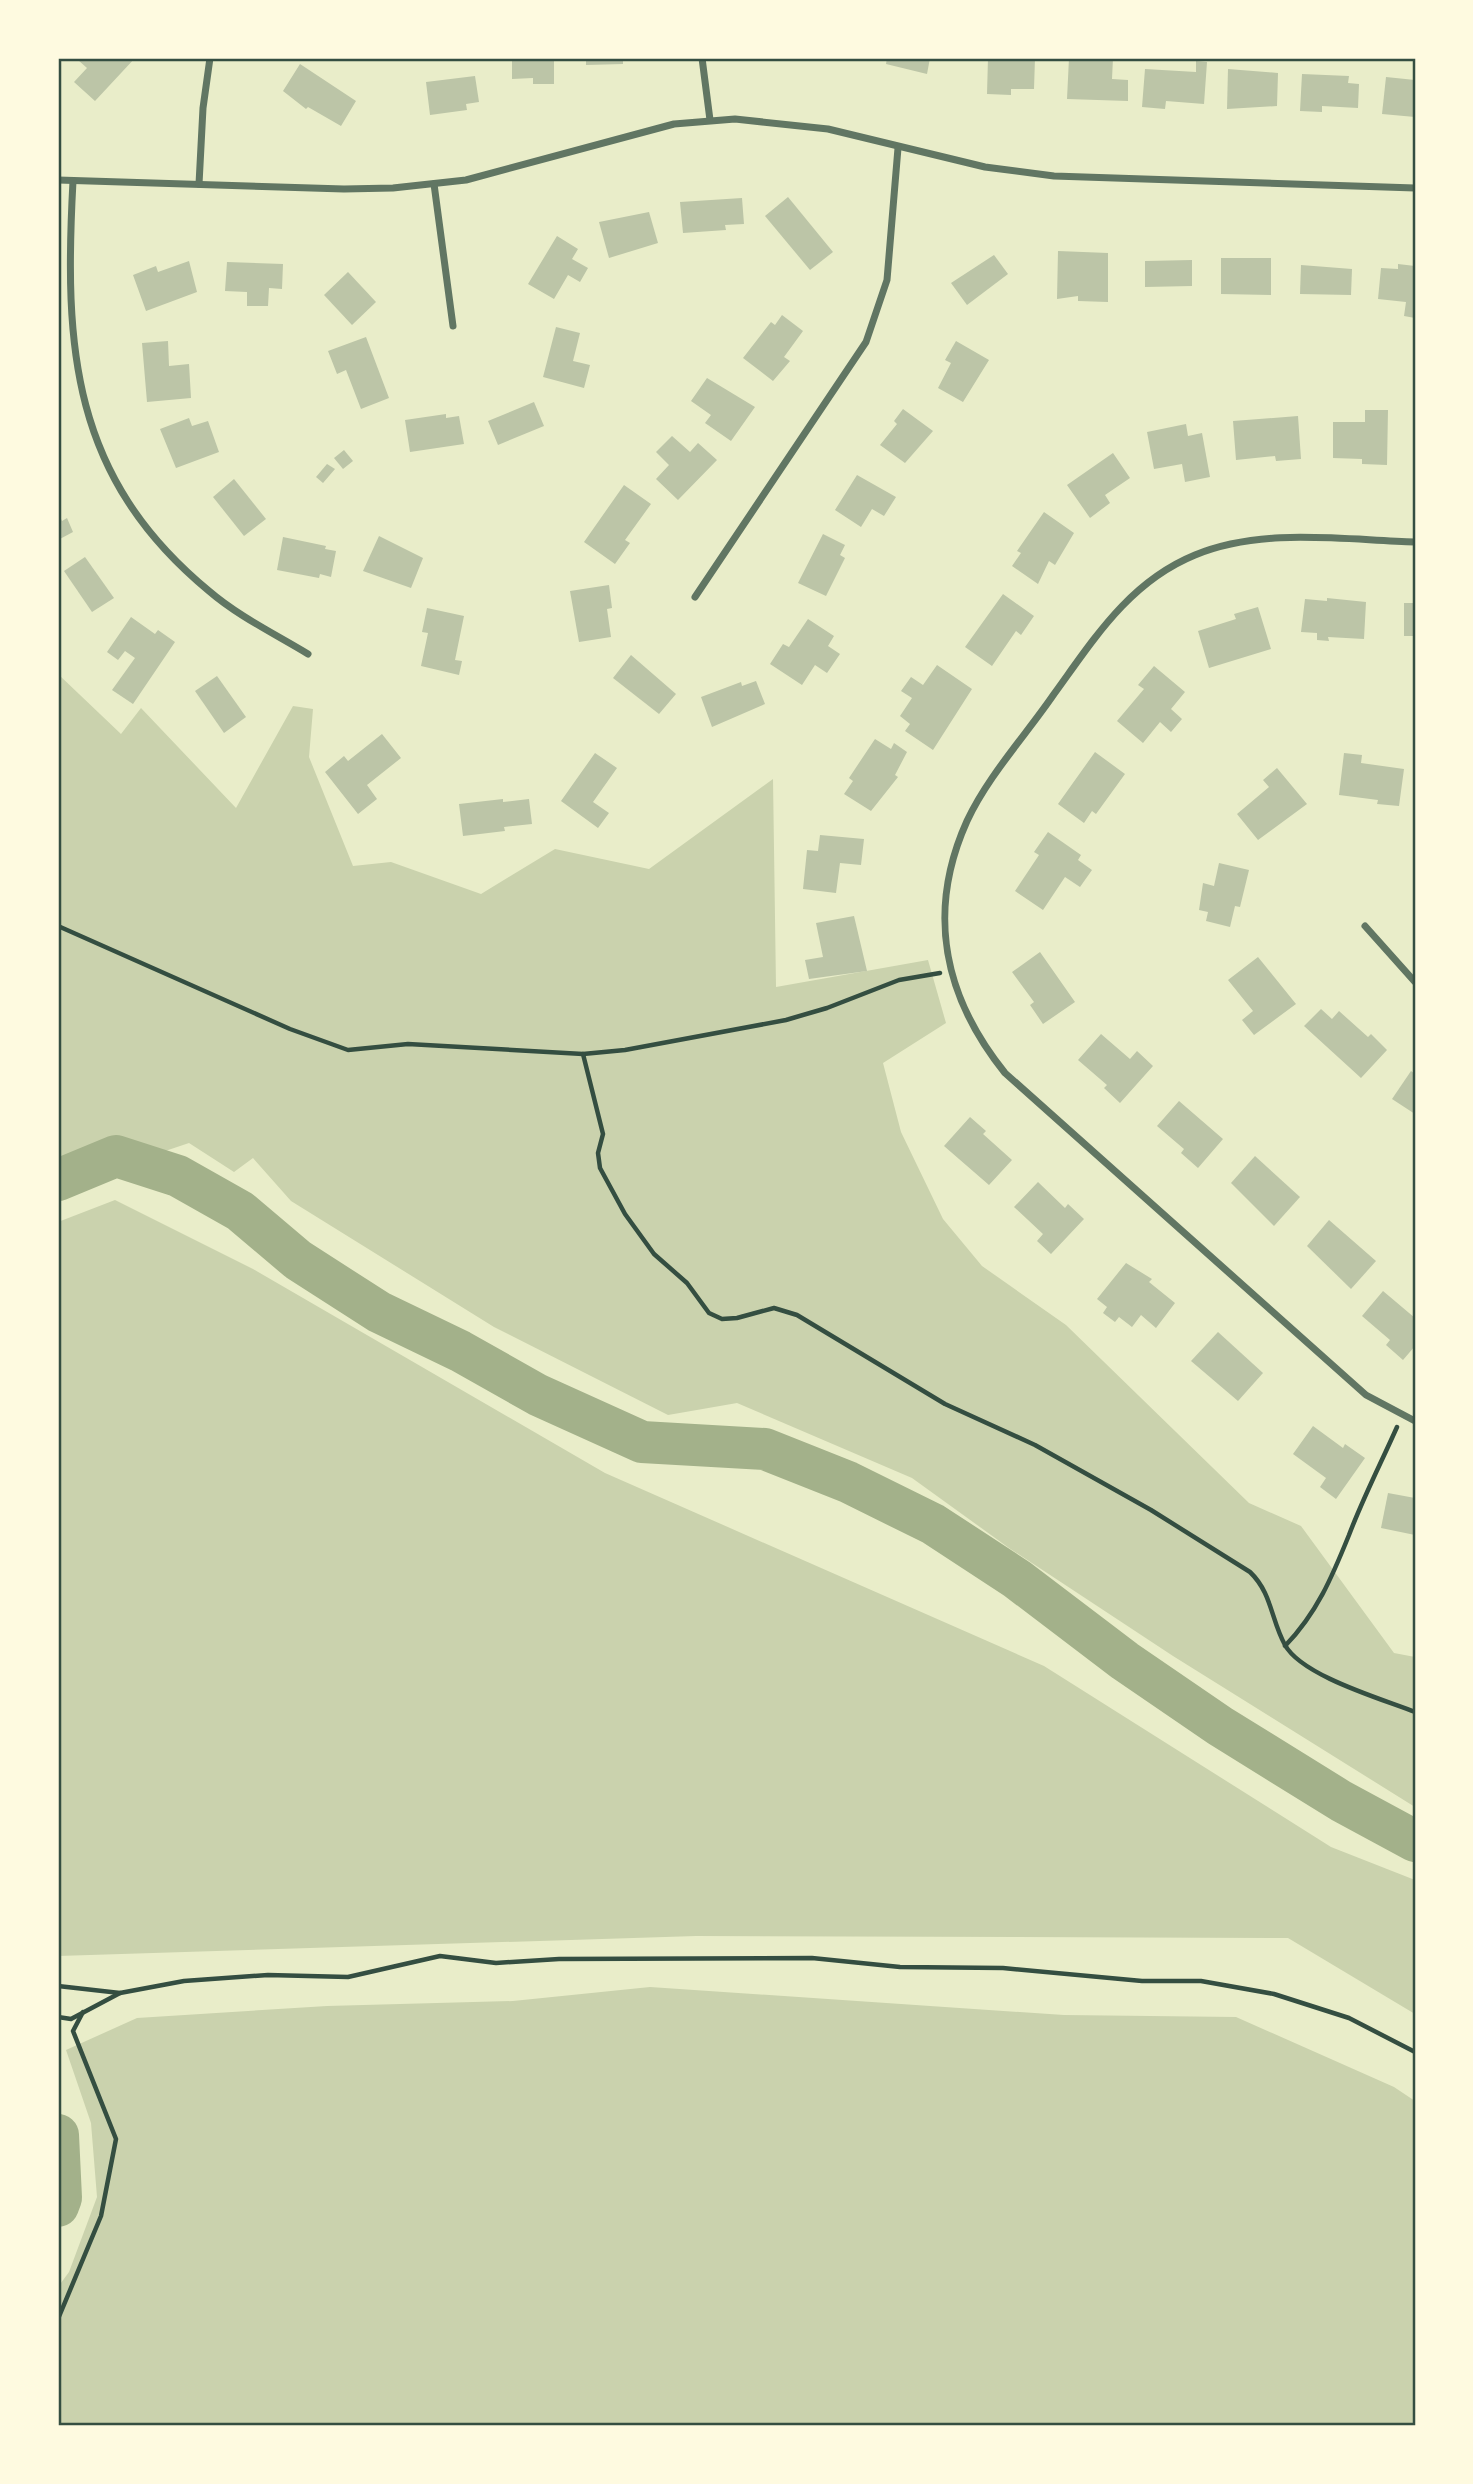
<svg xmlns="http://www.w3.org/2000/svg" width="1473" height="2484" font-family="'Golos Text',sans-serif">
  <style>
    .green { fill: #cad2ad }
    .lines { fill: none; stroke-linecap: round; stroke-linejoin: round }
    .river { stroke: #a3b18a; stroke-width: 42 }
    .building { fill: #bcc5a7 }
    .path { stroke: #344e41; stroke-width: 4.5 }
    .minor { stroke: #617663; stroke-width: 7 }
    .neatline { fill: none; stroke: #344e41; stroke-width: 2.5 }
  </style>
  <rect width="100%" height="100%" fill="#e9edc9"/>
  <g class="green">
    <polygon points="58,674 121,734 141,708 236,808 293,706 313,709 309,757 353,866 391,862 481,894 555,849 649,869 773,779 776,987 928,960 946,1023 883,1063 901,1132 943,1219 982,1266 1066,1325 1249,1503 1301,1526 1394,1653 1415,1657 1415,1807 1173,1656 1009,1548 912,1478 737,1403 668,1415 494,1327 291,1201 253,1158 234,1172 189,1143 58,1187"/>
    <polygon points="115,1200 253,1269 605,1473 1044,1666 1331,1847 1415,1880 1415,2014 1288,1938 696,1936 58,1956 58,1222"/>
    <polygon points="650,1987 1064,2015 1236,2017 1394,2087 1415,2101 1415,2426 58,2426 58,2287 69,2272 97,2197 91,2123 66,2050 137,2018 327,2006 513,2001"/>
  </g>
  <g class="lines">
    <g class="river">
      <polyline points="58,1180 116,1156 178,1176 240,1211 298,1260 379,1312 460,1351 538,1395 642,1442 765,1449 848,1482 933,1524 1017,1579 1125,1661 1220,1726 1341,1801 1415,1841"/>
      <polyline points="58,2135 61,2198 58,2206"/>
    </g>
  </g>
  <g class="building">
    <polygon points="80,58 135,58 95,101 74,82 87,68 78,60"/>
    <polygon points="512,58 554,58 554,84 533,84 533,78 512,79"/>
    <polygon points="586,58 623,58 623,64 586,65"/>
    <polygon points="887,58 930,58 927,74 886,64"/>
    <polygon points="988,58 1035,58 1034,89 1011,89 1011,95 987,94"/>
    <polygon points="1069,58 1113,58 1112,79 1128,80 1128,101 1067,99"/>
    <polygon points="1196,61 1207,62 1204,104 1166,101 1165,109 1142,107 1145,69 1196,72"/>
    <polygon points="300,64 356,101 341,126 308,107 306,109 283,91"/>
    <polygon points="1228,69 1278,73 1277,106 1227,109"/>
    <polygon points="1302,74 1349,76 1348,83 1359,84 1358,108 1322,106 1322,112 1300,111"/>
    <polygon points="475,76 479,102 466,104 467,110 430,115 426,82"/>
    <polygon points="1386,77 1415,80 1415,117 1382,114"/>
    <polygon points="788,197 833,252 810,270 765,216"/>
    <polygon points="742,198 744,224 725,225 726,230 683,233 680,202"/>
    <polygon points="649,212 658,243 609,258 599,222"/>
    <polygon points="557,236 578,249 572,259 588,268 580,282 568,275 554,299 528,284"/>
    <polygon points="1058,251 1108,253 1108,302 1078,301 1078,296 1057,299"/>
    <polygon points="994,255 1008,274 967,305 951,283"/>
    <polygon points="1221,258 1271,258 1271,295 1221,294"/>
    <polygon points="1192,260 1192,286 1145,287 1145,261"/>
    <polygon points="189,261 197,292 146,311 133,275 156,266 158,272"/>
    <polygon points="227,262 283,264 282,289 269,288 268,306 247,306 247,292 225,291"/>
    <polygon points="1398,264 1415,266 1415,318 1404,316 1406,302 1378,299 1381,268 1398,269"/>
    <polygon points="1301,265 1352,269 1351,295 1300,294"/>
    <polygon points="348,272 376,302 352,325 324,295"/>
    <polygon points="782,315 803,331 784,357 790,361 773,381 743,358 771,322 775,325"/>
    <polygon points="556,327 580,333 573,361 590,365 584,388 543,377"/>
    <polygon points="366,337 389,398 361,409 346,370 337,374 328,351"/>
    <polygon points="168,341 169,366 189,364 191,398 147,402 142,343"/>
    <polygon points="956,341 989,360 963,402 938,388 951,363 945,360"/>
    <polygon points="707,378 755,407 731,441 705,423 711,415 691,401"/>
    <polygon points="534,402 544,426 498,445 488,421"/>
    <polygon points="903,409 933,431 905,463 880,445 897,424 894,421"/>
    <polygon points="1365,410 1388,410 1387,465 1362,464 1362,459 1333,458 1333,422 1365,422"/>
    <polygon points="446,414 446,418 459,416 464,444 410,452 405,420"/>
    <polygon points="1298,416 1301,459 1276,461 1275,456 1236,460 1233,421"/>
    <polygon points="189,418 192,426 208,421 219,452 176,468 160,429"/>
    <polygon points="1186,424 1188,436 1202,433 1210,477 1185,482 1182,464 1154,469 1147,432"/>
    <polygon points="672,436 690,452 698,443 717,460 678,500 656,479 669,465 656,452"/>
    <polygon points="344,450 353,461 343,469 334,458"/>
    <polygon points="1113,453 1130,478 1105,495 1110,503 1090,518 1067,485"/>
    <polygon points="327,464 335,469 323,483 316,477"/>
    <polygon points="857,475 896,497 884,516 872,509 861,527 835,510"/>
    <polygon points="234,479 266,519 244,536 213,497"/>
    <polygon points="624,485 651,504 625,540 630,543 615,564 584,542"/>
    <polygon points="1044,512 1074,533 1055,565 1049,561 1038,584 1012,566 1021,553 1017,551"/>
    <polygon points="58,513 62,521 67,518 73,532 58,540"/>
    <polygon points="823,534 845,545 840,555 845,558 826,596 798,583"/>
    <polygon points="379,536 423,558 411,588 363,571"/>
    <polygon points="283,537 326,546 325,549 336,551 331,577 320,574 319,578 277,570"/>
    <polygon points="85,557 114,598 92,612 64,571"/>
    <polygon points="609,585 612,608 607,609 611,637 579,642 570,591"/>
    <polygon points="1003,594 1034,616 1021,635 1016,631 992,666 965,647"/>
    <polygon points="1327,598 1366,602 1364,639 1328,637 1329,641 1317,640 1317,633 1301,632 1305,599 1327,601"/>
    <rect x="1404" y="603" width="11" height="33"/>
    <polygon points="1258,607 1271,649 1209,668 1198,631 1236,619 1234,614"/>
    <polygon points="427,608 464,616 455,660 462,661 459,675 421,666 428,633 422,632"/>
    <polygon points="131,617 155,634 158,630 175,642 133,704 112,690 135,658 125,651 118,660 107,652"/>
    <polygon points="808,619 834,636 828,646 840,654 827,673 815,665 802,685 770,664 783,644 789,647"/>
    <polygon points="631,655 676,694 659,714 613,678"/>
    <polygon points="937,665 972,689 933,750 905,731 910,724 900,716 912,698 901,691 911,677 923,685"/>
    <polygon points="1154,666 1185,692 1171,709 1182,719 1171,732 1160,722 1143,743 1117,721 1144,689 1138,685"/>
    <polygon points="217,676 246,717 224,733 195,691"/>
    <polygon points="756,681 765,704 712,727 701,697 741,682 742,686"/>
    <polygon points="382,734 401,758 367,785 377,799 358,814 325,772 344,756 348,761"/>
    <polygon points="875,739 891,749 894,743 907,752 895,775 898,777 871,811 844,794 853,781 849,778"/>
    <polygon points="1095,752 1125,774 1096,814 1092,811 1084,823 1058,804"/>
    <polygon points="595,753 617,768 593,802 609,813 598,828 561,801"/>
    <polygon points="1344,753 1362,755 1361,763 1404,769 1399,806 1377,804 1378,800 1339,795"/>
    <polygon points="1277,768 1307,804 1258,840 1237,814 1269,787 1263,780"/>
    <polygon points="503,799 503,802 529,799 532,824 504,827 505,831 463,836 459,804"/>
    <polygon points="1048,832 1081,855 1078,860 1092,870 1080,887 1065,877 1043,910 1015,891 1039,855 1034,852"/>
    <polygon points="820,835 864,839 861,865 840,863 836,893 803,889 807,850 818,851"/>
    <polygon points="1219,863 1249,870 1240,907 1235,906 1230,927 1206,921 1208,912 1199,910 1203,883 1214,886"/>
    <polygon points="854,916 867,971 809,979 805,960 823,957 816,923"/>
    <polygon points="1040,952 1075,1002 1043,1024 1030,1005 1034,1002 1012,972"/>
    <polygon points="1258,957 1296,1004 1254,1035 1242,1020 1253,1011 1228,980"/>
    <polygon points="1321,1009 1332,1019 1339,1011 1368,1037 1371,1034 1387,1050 1361,1078 1304,1026"/>
    <polygon points="1101,1034 1130,1059 1137,1051 1153,1066 1120,1103 1104,1088 1107,1085 1078,1060"/>
    <polygon points="1411,1071 1415,1074 1415,1114 1392,1099"/>
    <polygon points="1179,1101 1223,1139 1198,1168 1181,1153 1184,1149 1157,1126"/>
    <polygon points="970,1117 986,1131 983,1134 1012,1160 989,1185 944,1146"/>
    <polygon points="1255,1156 1300,1197 1274,1226 1231,1183"/>
    <polygon points="1038,1182 1065,1208 1068,1204 1084,1219 1051,1254 1037,1241 1043,1234 1014,1207"/>
    <polygon points="1329,1220 1376,1261 1351,1289 1307,1246"/>
    <polygon points="1126,1263 1152,1279 1149,1282 1175,1303 1156,1328 1141,1315 1132,1327 1119,1317 1115,1322 1103,1313 1107,1307 1097,1299"/>
    <polygon points="1383,1291 1415,1318 1415,1346 1403,1360 1386,1345 1390,1340 1362,1316"/>
    <polygon points="1218,1332 1263,1373 1238,1401 1191,1361"/>
    <polygon points="1313,1426 1343,1448 1345,1444 1365,1458 1336,1499 1320,1487 1326,1478 1293,1454"/>
    <polygon points="1388,1493 1415,1498 1415,1535 1381,1528"/>
  </g>
  <g class="lines">
    <g class="path">
      <polyline points="58,926 290,1029 348,1050 408,1044 583,1054 625,1050 786,1020 827,1008 899,980 940,973"/>
      <path d="M583 1054 603 1134 598 1153 600 1168 625 1214 654 1254 687 1283 709 1313 722 1319 737 1318 774 1308 797 1315 945 1404 1035 1445 1151 1510 1250 1572C1272 1593 1271 1620 1285 1645 1302 1676 1382 1699 1415 1712"/>
      <path d="M1285 1646C1317 1613 1332 1577 1349 1535 1363 1498 1381 1463 1397 1427"/>
      <polyline points="58,1986 120,1993 184,1981 268,1975 348,1977 440,1956 496,1963 559,1959 812,1958 900,1967 1003,1968 1142,1981 1201,1981 1274,1994 1349,2018 1415,2052"/>
      <polyline points="58,2017 71,2019 120,1993"/>
      <polyline points="58,2319 101,2216 116,2139 73,2031 83,2012"/>
    </g>
    <g class="minor">
      <polyline points="702,58 710,120"/>
      <polyline points="58,180 344,189 393,188 466,180 674,124 735,119 828,129 985,167 1054,176 1415,188"/>
      <path d="M73 181C64 347 71 477 209 591 238 616 275 634 308 654"/>
      <polyline points="199,184 203,108 210,58"/>
      <polyline points="434,184 453,326"/>
      <path d="M1415 542C1343 540 1263 527 1195 555 1129 582 1094 639 1054 694 1026 735 988 776 967 821 926 912 944 997 1005 1073L1366 1395 1415 1421"/>
      <polyline points="695,597 866,342 887,280 898,148"/>
      <polyline points="1365,926 1415,982"/>
    </g>
  </g>
  <rect width="1473" height="2484" fill="none" stroke="#fefae0" stroke-width="119"/>
  <rect x="60" y="60" width="1354" height="2364" class="neatline"/>
</svg>
